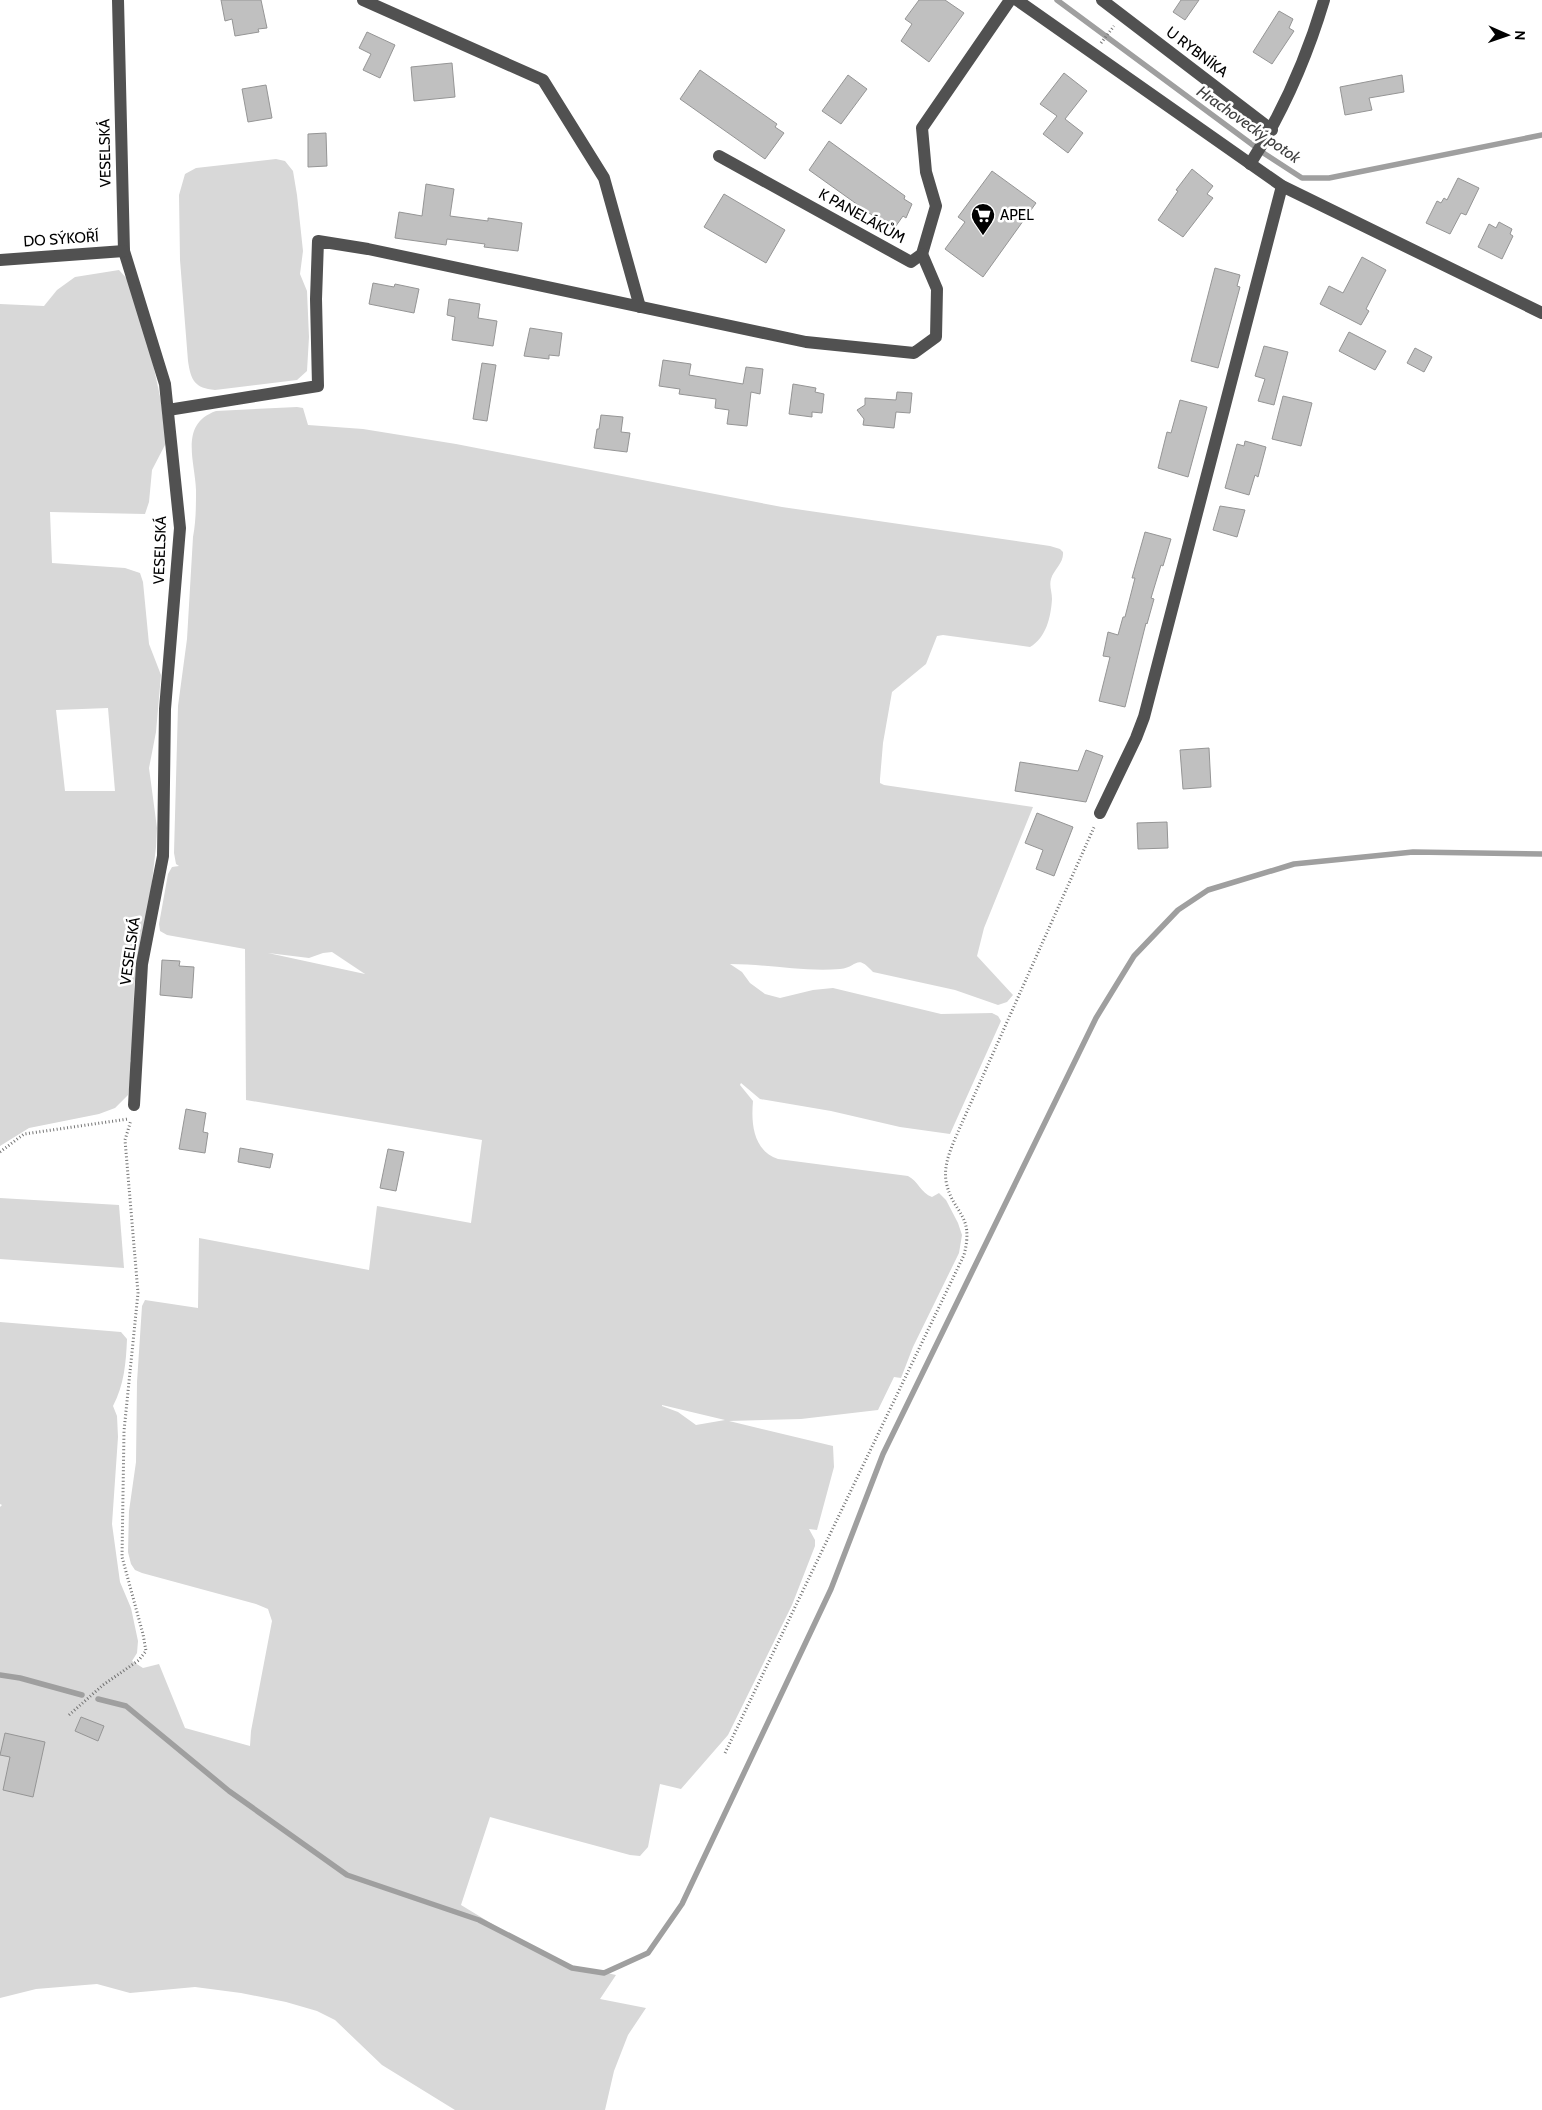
<svg xmlns="http://www.w3.org/2000/svg" width="1542" height="2110" font-family="Cabin,sans-serif">
  <style>
    .green { fill: #d8d8d8; fill-rule: evenodd }
    .lines { fill: none; stroke-linecap: round; stroke-linejoin: round }
    .stream { stroke: #9f9f9f; stroke-width: 5.5 }
    .building { fill: #c0c0c0; stroke: #959595 }
    .path { stroke: #737373; stroke-width: 3; stroke-dasharray: 1 2.5; stroke-linecap: butt }
    .minor { stroke: #515151; stroke-width: 12 }
    .labels { text-anchor: middle; stroke-width: 5; stroke-linejoin: round; paint-order: stroke }
    .street-label { font-size: 15px; fill: #000; stroke: #fff }
    .poi-label { font-size: 15px; fill: #000; stroke: #fff; text-anchor: start }
    .water-label { font-size: 16px; font-style: italic; fill: #404040; stroke: #fff }
  </style>
  <rect width="100%" height="100%" fill="#fff"/>
  <g class="green">
    <path d="M276 159 285 161 293 171 297 195 303 251 300 274 307 291 309 337 307 371 297 380 215 390C195 388 191 381 188 361L180 260 179 195 185 174 196 168Z"/>
    <path d="M119 270 130 282 153 364 161 401 166 443 152 470 149 502 145 514 50 512 52 563 125 568 140 573 143 582 149 644 161 675 156 732 149 768 157 828 156 847 151 890 134 985 133 1056 130 1061 133 1067 128 1095 115 1108 99 1114 29 1128 0 1146V304L44 306 57 290 75 277ZM108 708 115 791H65L56 710Z"/>
    <path d="M297 407 303 408 308 425 363 429 456 444 782 507 1050 546 1060 549 1063 552C1064 563 1054 569 1051 579 1049 586 1052 592 1052 599 1051 617 1046 638 1030 647L943 635 937 636 926 664 892 692 883 743 880 779V783L884 785 1033 807 984 928 977 956 1013 995 1007 1002 998 1005 955 990 873 972C856 953 858 967 840 969 803 972 767 964 730 964L742 972 750 983 765 994 780 998 813 990 833 988 941 1014 992 1013 998 1016 1001 1021 950 1134 900 1127 831 1111 760 1099 741 1083 740 1085 753 1101C751 1124 753 1150 778 1159L908 1176C918 1181 921 1193 932 1197L939 1193 946 1200 958 1223 962 1235 959 1253 913 1347 901 1378 894 1377 878 1410 801 1419 729 1421 833 1446 834 1467 817 1530 809 1529 815 1540V1546L792 1605 728 1735 681 1789 660 1784 648 1847 640 1856 630 1855 490 1817 461 1905 525 1944 570 1965 616 1975 600 1999 646 2008 628 2035 614 2071 605 2110H455L382 2065 335 2020 317 2011 286 2002 241 1993 195 1987 130 1993 97 1984 36 1989 0 1998V1507L2 1505 0 1504V1322L121 1332 127 1339C126 1363 124 1385 113 1406L117 1416 118 1437 112 1524 120 1582 131 1608 138 1641 137 1653 132 1661 143 1668 159 1664 185 1728 250 1746 251 1731 272 1621 268 1609 256 1604 142 1573 135 1570 131 1564 128 1552 129 1511 136 1462 137 1382 142 1306 145 1300 198 1308 199 1238 369 1270 377 1206 471 1223 482 1140 246 1100 245 949 167 935 160 931 159 924 168 874 172 867 179 866 176 864 174 853 178 706 187 639 193 537C196 521 196 506 196 490 195 461 179 424 216 411ZM332 952 365 974 268 953 309 958 323 953ZM662 1406V1405L725 1420 696 1425 678 1412Z"/>
    <polygon points="0,1198 119,1205 124,1268 0,1259"/>
  </g>
  <g class="lines">
    <g class="stream">
      <polyline points="1057,0 1265,154 1302,178 1329,178 1542,135"/>
      <polyline points="0,1675 20,1678 82,1695"/>
      <polyline points="98,1699 126,1706 229,1791 347,1875 479,1920 572,1968 604,1973 648,1953 682,1904 831,1589 883,1454 1096,1018 1134,956 1178,910 1208,890 1294,864 1413,852 1542,854"/>
    </g>
  </g>
  <g class="building">
    <polygon points="221,0 261,0 267,28 258,29 259,32 235,36 232,19 225,21"/>
    <polygon points="919,0 945,0 964,13 929,62 901,41 912,24 905,19"/>
    <polygon points="1181,0 1199,0 1185,20 1173,12"/>
    <polygon points="1279,11 1293,19 1289,28 1294,31 1272,64 1253,52"/>
    <polygon points="367,32 395,45 380,78 363,70 371,54 359,48"/>
    <polygon points="452,63 455,97 414,101 411,67"/>
    <polygon points="700,70 777,124 775,127 784,133 765,159 680,99"/>
    <polygon points="1064,73 1087,91 1065,119 1083,133 1068,153 1043,134 1057,116 1040,104"/>
    <polygon points="848,75 867,89 841,124 822,111"/>
    <polygon points="1402,75 1404,92 1369,98 1372,110 1345,115 1340,87"/>
    <polygon points="266,85 272,118 248,122 242,89"/>
    <polygon points="326,133 327,166 308,167 308,134"/>
    <polygon points="829,141 905,196 904,199 912,204 906,218 903,216 893,230 809,170"/>
    <polygon points="1192,169 1213,186 1207,194 1213,198 1183,237 1158,220 1178,191 1176,190"/>
    <polygon points="992,171 1036,203 983,277 945,249 965,222 958,217"/>
    <polygon points="1458,178 1479,188 1466,215 1461,213 1450,234 1426,223 1437,201 1441,203 1444,198 1447,200"/>
    <polygon points="426,184 454,189 450,216 488,221 488,218 522,223 518,251 484,247 485,244 447,239 446,245 395,238 399,212 422,216"/>
    <polygon points="724,194 785,230 766,263 704,227"/>
    <polygon points="1499,222 1512,229 1510,234 1513,236 1502,259 1478,247 1489,224 1496,228"/>
    <polygon points="1362,257 1386,270 1366,309 1369,311 1361,325 1320,304 1329,286 1343,293"/>
    <polygon points="1215,268 1240,275 1237,286 1240,287 1218,368 1191,361"/>
    <polygon points="373,283 394,287 395,284 419,289 414,313 369,304"/>
    <polygon points="449,299 480,304 478,318 497,321 493,346 452,340 455,317 447,315"/>
    <polygon points="530,328 562,333 559,356 549,355 549,359 524,356"/>
    <polygon points="1349,332 1386,351 1375,370 1339,351"/>
    <polygon points="1264,346 1288,352 1274,405 1258,401 1265,379 1255,376"/>
    <polygon points="1415,348 1432,357 1424,372 1407,363"/>
    <polygon points="663,360 691,364 689,375 743,384 746,367 763,369 760,394 751,392 747,426 727,424 729,410 715,408 716,399 679,394 680,389 659,386"/>
    <polygon points="482,363 496,365 487,421 473,419"/>
    <polygon points="793,384 816,388 815,392 824,394 822,413 812,412 812,417 789,414"/>
    <polygon points="897,392 912,393 910,413 896,412 894,428 863,425 864,419 857,410 865,405 865,398 896,400"/>
    <polygon points="1283,396 1312,403 1301,446 1272,439"/>
    <polygon points="1180,400 1207,407 1188,477 1158,468 1167,432 1171,433"/>
    <polygon points="601,415 623,417 621,432 630,433 627,452 594,448 597,429 599,429"/>
    <polygon points="1245,441 1266,447 1258,477 1255,475 1249,495 1225,488 1237,444 1244,446"/>
    <polygon points="1220,506 1245,510 1237,537 1213,530"/>
    <polygon points="1145,532 1171,539 1163,566 1161,565 1151,598 1154,599 1147,624 1146,623 1125,707 1099,701 1110,657 1103,656 1108,632 1118,635 1123,617 1125,617 1135,578 1132,578"/>
    <polygon points="1209,748 1211,787 1183,789 1180,750"/>
    <polygon points="1086,750 1103,756 1086,802 1015,791 1020,762 1078,771"/>
    <polygon points="1037,813 1073,827 1054,876 1036,869 1043,850 1025,843"/>
    <polygon points="1167,822 1168,848 1138,849 1137,823"/>
    <polygon points="162,960 180,961 179,966 194,967 192,998 160,995"/>
    <polygon points="186,1109 206,1113 203,1132 208,1133 205,1153 179,1149"/>
    <polygon points="240,1148 273,1154 270,1168 238,1162"/>
    <polygon points="388,1149 404,1152 396,1191 380,1188"/>
    <polygon points="81,1717 104,1726 98,1741 75,1731"/>
    <polygon points="5,1733 45,1742 33,1797 3,1790 10,1757 0,1755"/>
  </g>
  <g class="lines">
    <g class="path">
      <polyline points="1101,43 1114,26"/>
      <polyline points="0,1152 24,1134 128,1119"/>
      <polyline points="69,1715 103,1685 139,1660 146,1651 143,1634 122,1557 124,1431 138,1293 125,1140 131,1120"/>
      <path d="M725 1753 964 1255C975 1213 952 1214 946 1181 943 1162 954 1142 961 1125L1095 825"/>
    </g>
    <g class="minor">
      <polyline points="118,0 124,251 165,384 180,528 165,709 163,856 142,964 134,1105"/>
      <polyline points="363,0 543,80 604,178 640,307"/>
      <polyline points="1017,0 1282,186 1542,313"/>
      <polyline points="1102,0 1272,130"/>
      <polyline points="719,156 911,262 922,254 936,206 926,172 922,128 1010,0"/>
      <path d="M1250 164C1282 114 1307 57 1324 0"/>
      <polyline points="0,260 124,251"/>
      <polyline points="168,410 318,386 316,299 318,241 368,249 806,342 914,353 936,337 937,289 922,254"/>
      <polyline points="1100,813 1136,738 1144,717 1282,186"/>
    </g>
  </g>
  <defs>
    <g id="supermarket-pin" transform="scale(1.25)"><path d="M0 17L-7.5 6A9.5 9.5 0 1 1 7.5 6Z" fill="#000" stroke="#fff"/><path d="M-6-5.5h2.5l.6 2H6L4.5 2H-2.5L-4.4-4H-6ZM-1.5 3.2a1.3 1.3 0 1 0 .1 0ZM3 3.2a1.3 1.3 0 1 0 .1 0Z" fill="#fff"/></g>
  </defs>
  <g fill-rule="evenodd">
    <use href="#supermarket-pin" x="983" y="215"/>
  </g>
  <g class="labels">
    <g class="street-label">
      <text transform="translate(1197 52) rotate(37)" y="5">U RYBNÍKA</text>
      <text transform="translate(105 153) rotate(-91)" y="5">VESELSKÁ</text>
      <text transform="translate(862 216) rotate(29)" y="5">K PANELÁKŮM</text>
      <text transform="translate(61 239) rotate(-4)" y="5">DO SÝKOŘÍ</text>
      <text transform="translate(160 550) rotate(-88)" y="5">VESELSKÁ</text>
      <text transform="translate(130 951) rotate(-82)" y="5">VESELSKÁ</text>
    </g>
    <g class="poi-label">
      <text x="1000" y="220">APEL</text>
    </g>
    <g class="water-label">
      <text transform="translate(1249 124) rotate(35)" y="6">Hrachovecký potok</text>
    </g>
  </g>
  <g transform="translate(1507 35) rotate(92)" stroke="#ffffff" stroke-width="4" paint-order="stroke">
  <path d="M0-4L9 19L0 12L-9 19Z" fill="#000000"/>
  <text y="-8" font-size="14" font-weight="bold" text-anchor="middle" fill="#000000">N</text>
  </g>
</svg>
